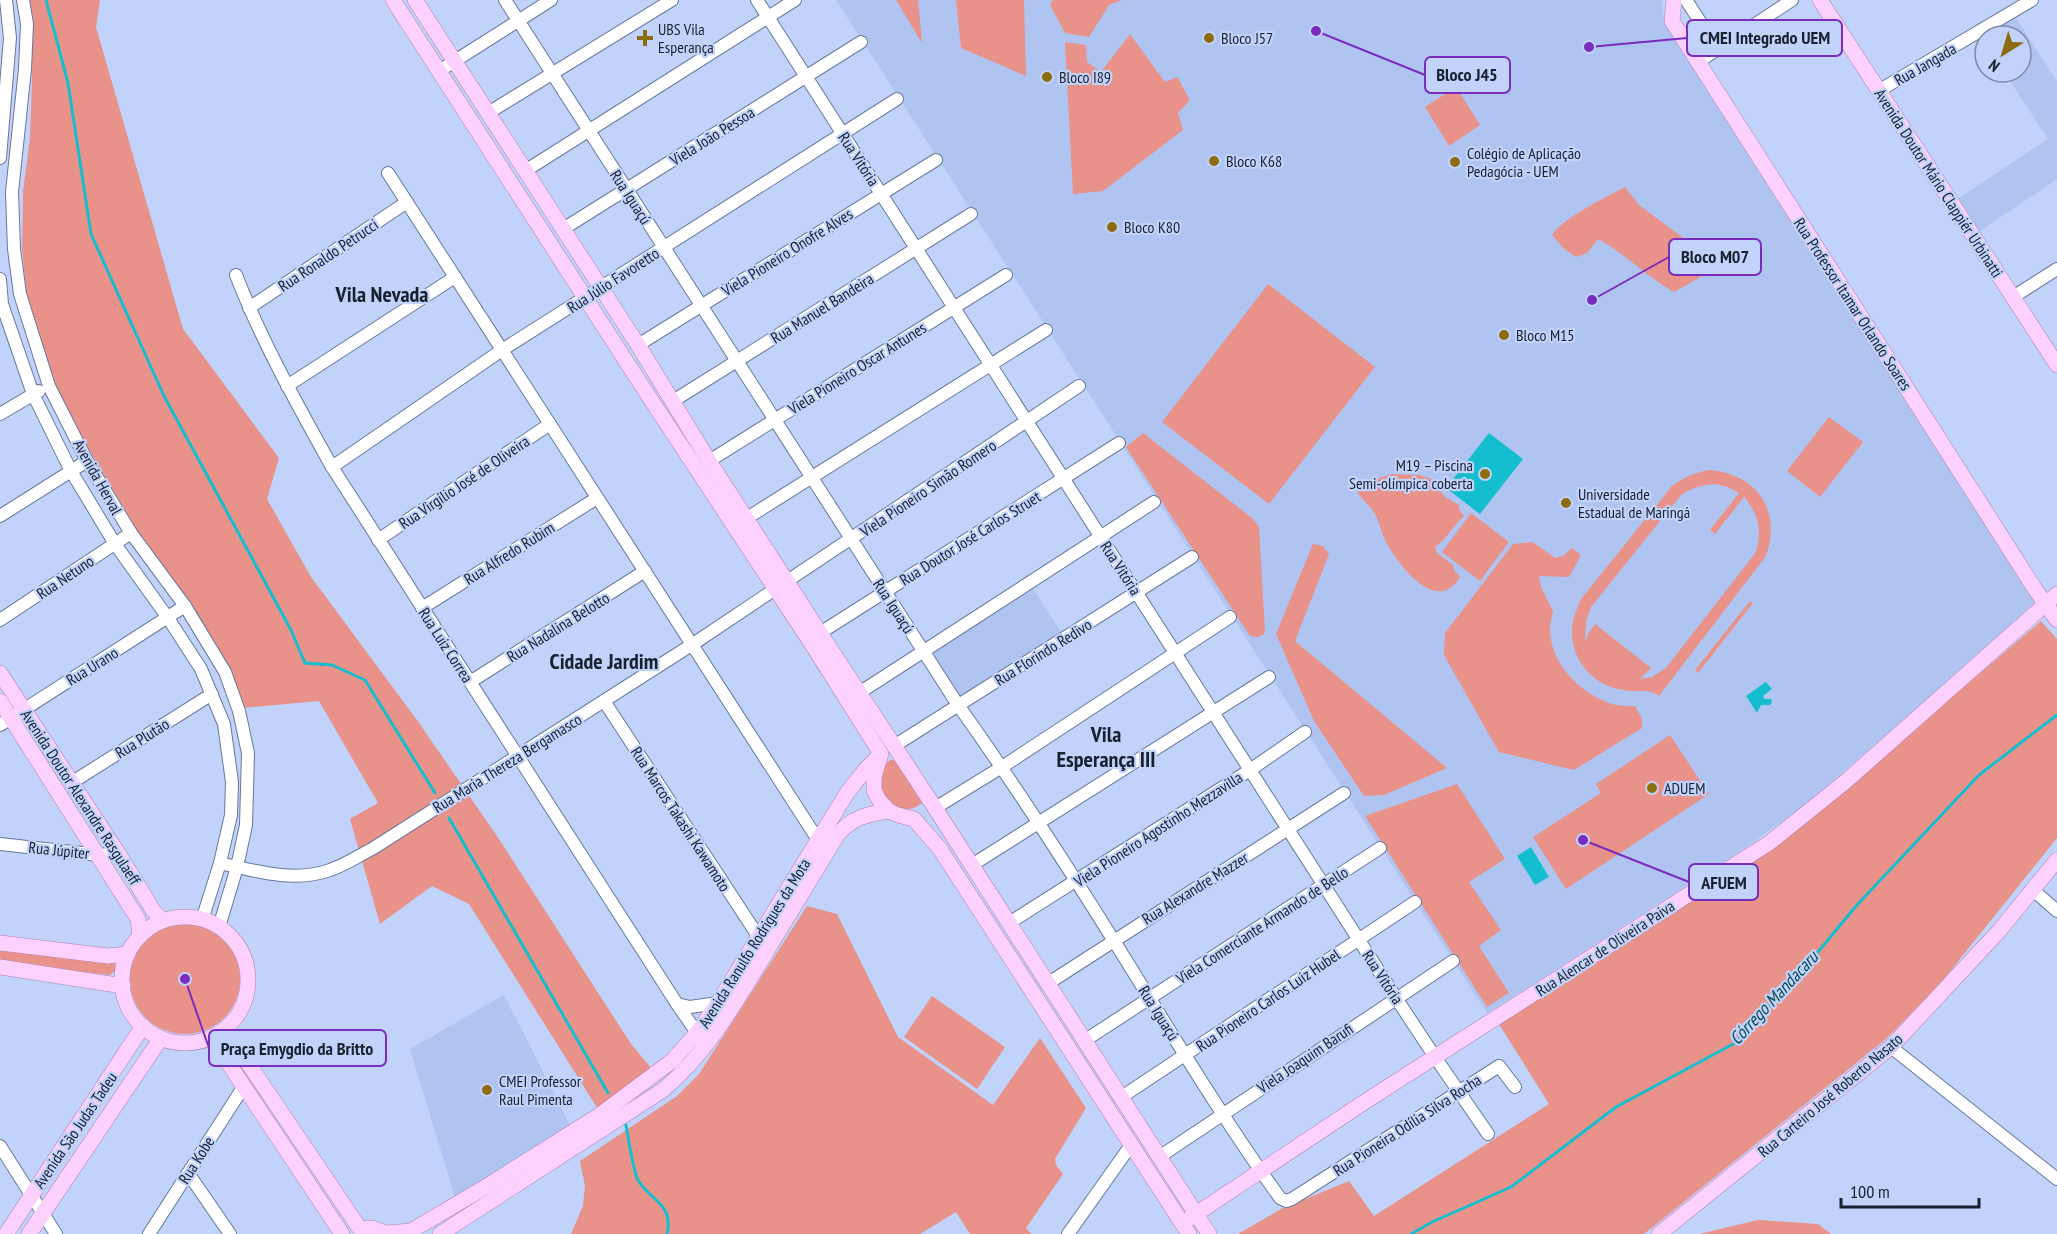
<svg xmlns="http://www.w3.org/2000/svg" width="2057" height="1234" font-family="'PT Sans Narrow',sans-serif">
  <style>
    .built { fill: #b0c4f2 }
    .green { fill: #e89289; fill-rule: evenodd }
    .water { fill: #14becf }
    .lines { fill: none; stroke-linecap: round; stroke-linejoin: round }
    .stream { stroke: #14becf; stroke-width: 3 }
    .minor-casing { stroke: #68789c; stroke-width: 14 }
    .major-casing { stroke: #ad80b4; stroke-width: 16 }
    .minor { stroke: #fff; stroke-width: 12 }
    .major { stroke: #fdd1fd; stroke-width: 15 }
    .poi-dot { fill: #8d6c0f; stroke: #c1d2fb; stroke-width: 2 }
    .labels { text-anchor: middle; stroke-width: 4.5; stroke-linejoin: round; paint-order: stroke }
    .poi-label { font-size: 16px; fill: #19202e; stroke: #c1d2fb; text-anchor: start }
    .street-label { font-size: 16px; fill: #19202e; stroke: #c1d2fb }
    .water-label { font-size: 18px; font-style: italic; fill: #084a52; stroke: #c1d2fb }
    .district-label { font-size: 22px; font-weight: bold; fill: #19202e; stroke: #c1d2fb }
    .leader { fill: none; stroke: #7b2cbf; stroke-width: 2 }
    .callout-dot { fill: #7b2cbf; stroke: #c1d2fb; stroke-width: 2 }
    .callout { fill: #c1d2fb; stroke: #7b2cbf; stroke-width: 2 }
    .callout-label { font-size: 18px; text-anchor: middle; font-weight: bold; fill: #19202e }
  </style>
  <rect width="100%" height="100%" fill="#c1d2fb"/>
  <g class="built">
    <polygon points="836,0 1662,0 1664,22 2032,596 2034,603 2031,610 1808,802 1748,846 1487,1013"/>
    <polygon points="2014,15 2057,81 2057,179 1973,236 1952,203 2048,139 2004,72 2021,72 2021,36 1985,36 1985,44 1979,35"/>
    <polygon points="1030,584 1065,638 958,705 923,652"/>
    <polygon points="504,995 573,1131 457,1204 410,1049"/>
  </g>
  <g class="green">
    <polygon points="26,0 100,0 96,27 183,329 279,458 267,499 311,577 417,720 501,842 631,1044 658,1076 601,1114 469,904 432,886 380,924 350,819 378,803 319,701 242,708 52,387 27,295 22,250 23,191 30,138 32,79 30,23"/>
    <polygon points="896,0 918,0 922,43"/>
    <polygon points="956,0 1024,0 1026,76 961,48"/>
    <polygon points="1053,0 1122,0 1109,5 1089,37 1065,33 1050,5"/>
    <polygon points="1130,34 1165,82 1177,77 1190,100 1178,113 1183,130 1103,191 1073,194 1065,42 1086,45 1087,62 1101,72"/>
    <polygon points="1456,87 1480,125 1449,146 1425,107"/>
    <path d="M1625 187 1639 205 1701 251 1711 261 1699 278 1674 292C1647 277 1626 254 1598 239L1587 253 1576 257 1563 248 1552 235C1563 218 1606 197 1625 187Z"/>
    <polygon points="1268,284 1375,367 1269,504 1162,422"/>
    <polygon points="1829,417 1863,442 1820,497 1787,471"/>
    <polygon points="1143,433 1252,518 1259,527 1265,631 1263,635 1257,637 1250,636 1126,447"/>
    <path d="M1709 470C1757 474 1782 510 1766 556L1659 696C1648 688 1636 693 1623 690 1590 685 1567 655 1573 622 1574 614 1578 607 1581 599L1672 486C1684 477 1694 473 1709 470ZM1716 484 1728 487 1739 493 1710 530 1715 534 1744 497C1759 514 1762 531 1756 552L1666 668 1652 677 1640 679 1651 668 1595 624 1588 634 1585 642 1586 621 1591 607 1681 495C1693 487 1702 485 1716 484Z"/>
    <path d="M1392 474 1420 475 1431 479 1445 497 1459 505V509L1464 516C1453 526 1447 539 1435 547L1437 553 1453 565 1454 570 1460 577C1436 617 1397 563 1385 540 1382 533 1380 525 1377 518 1373 508 1363 501 1357 492L1379 478Z"/>
    <polygon points="1471,513 1509,542 1480,581 1442,552"/>
    <path d="M1533 542 1555 558 1563 556 1572 548 1581 555 1569 577 1539 576 1541 587 1553 611C1552 617 1550 623 1550 629 1550 664 1581 694 1612 704 1619 706 1628 706 1635 706L1642 719V728L1574 770 1499 752 1444 655 1445 633 1513 544Z"/>
    <polygon points="1313,544 1323,546 1329,554 1295,641 1447,768 1384,795 1364,796 1314,721 1276,634"/>
    <polygon points="1750,601 1753,603 1698,673 1695,670"/>
    <polygon points="2041,621 2057,639 2057,838 1939,985 1886,1039 1644,1234 1238,1234 1281,1209 1349,1181 1374,1216 1549,1104 1499,1024 1848,786"/>
    <polygon points="1670,735 1709,794 1566,889 1533,837 1601,793 1596,784"/>
    <path d="M891 760H895L922 803C905 816 893 806 881 793L879 768 885 763Z"/>
    <polygon points="1457,784 1505,859 1469,882 1501,930 1479,946 1509,993 1487,1007 1365,816"/>
    <polygon points="807,906 837,914 898,1037 993,1105 1040,1038 1086,1108 1055,1159 1056,1165 1063,1174 1026,1228 1031,1234 970,1234 956,1212 920,1234 571,1234 583,1206 585,1186 580,1161 677,1096 699,1074"/>
    <circle cx="185" cy="979" r="55"/>
    <polygon points="0,948 114,963 116,970 110,975 0,962"/>
    <polygon points="932,996 1005,1047 977,1089 904,1037"/>
    <polygon points="1758,1220 1818,1224 1831,1234 1699,1234"/>
  </g>
  <g class="water">
    <polygon points="1489,433 1523,459 1480,514 1446,488"/>
    <polygon points="1766,682 1772,689 1763,696 1764,699 1771,699 1772,702 1770,705 1761,705 1757,713 1746,696"/>
    <polygon points="1531,847 1549,877 1535,885 1517,856"/>
  </g>
  <g class="lines">
    <g class="stream">
      <polyline points="46,0 68,83 91,234 164,396 291,630 305,663 332,665 365,680 435,793"/>
      <polyline points="449,818 608,1093"/>
      <path d="M626 1125C628 1137 633 1170 638 1180 650 1201 674 1203 667 1234"/>
      <polyline points="1411,1234 1432,1222 1511,1187 1616,1107 1735,1043 1808,964 1856,906 1979,775 2057,715"/>
    </g>
    <g class="minor-casing">
      <g id="minor">
        <polyline points="23,0 27,24 25,69 12,192 14,249 20,294 49,386 87,461 131,533 185,606 225,672 239,711 248,753 246,825 237,867 219,927"/>
        <path d="M505 0 958 705C1013 782 1064 861 1114 941 1168 1027 1220 1115 1280 1198L1286 1201 1292 1199 1499 1066 1515 1087"/>
        <polyline points="757,0 1396,998 1435,1057 1488,1134"/>
        <polyline points="1686,0 1718,49"/>
        <polyline points="1698,62 1792,0"/>
        <polyline points="439,71 551,0"/>
        <polyline points="1880,90 2032,0"/>
        <polyline points="488,113 672,0"/>
        <polyline points="0,158 10,38 6,0"/>
        <polyline points="525,171 795,0"/>
        <polyline points="388,173 818,840"/>
        <polyline points="563,229 861,42"/>
        <path d="M236 275C262 342 297 404 332 467L677 1004"/>
        <polyline points="0,279 2,304 33,394 71,471 115,544 168,618 201,669 224,724 232,782 231,815 220,863 202,920"/>
        <polyline points="2013,297 2057,269"/>
        <polyline points="249,308 407,202"/>
        <polyline points="638,345 936,160"/>
        <polyline points="287,386 455,277"/>
        <polyline points="673,401 971,214"/>
        <polyline points="0,414 39,391"/>
        <polyline points="709,461 1006,275"/>
        <polyline points="332,467 502,350 897,99"/>
        <polyline points="0,516 87,461"/>
        <polyline points="747,518 1046,330"/>
        <polyline points="378,540 550,424"/>
        <polyline points="422,608 597,498"/>
        <polyline points="0,620 131,533"/>
        <polyline points="820,633 1119,443"/>
        <polyline points="470,682 645,571"/>
        <polyline points="859,693 1154,502"/>
        <polyline points="604,701 758,936"/>
        <polyline points="0,725 185,606"/>
        <polyline points="894,746 1192,557"/>
        <polyline points="71,783 212,694"/>
        <polyline points="935,808 1002,767 1230,617"/>
        <polyline points="0,844 99,855 118,853"/>
        <path d="M220 863C255 871 294 883 330 870 345 865 358 856 372 849L693 644 1079 386"/>
        <polyline points="972,865 1269,677"/>
        <polyline points="2033,890 2057,911"/>
        <polyline points="1009,923 1250,770 1305,732"/>
        <polyline points="1047,984 1344,793"/>
        <polyline points="702,1040 677,1004 690,1007 718,1003"/>
        <polyline points="1084,1041 1380,848"/>
        <polyline points="1891,1047 2057,1179"/>
        <polyline points="1120,1098 1415,902"/>
        <polyline points="0,1146 56,1234"/>
        <polyline points="1159,1157 1453,961"/>
        <polyline points="188,1173 230,1234"/>
        <polyline points="149,1234 244,1086"/>
        <polyline points="1068,1234 1131,1145"/>
      </g>
    </g>
    <g class="major-casing">
      <g id="major">
        <polyline points="393,0 644,389 815,649 881,754 874,777 874,790 879,800 889,811 898,815 914,819 940,849 1189,1234"/>
        <polyline points="415,0 638,345 709,461 820,633 935,808 1209,1234"/>
        <polyline points="1674,0 1672,21 2035,589 2057,620"/>
        <polyline points="1820,0 2057,365"/>
        <polyline points="0,673 118,853 153,910 162,921"/>
        <polyline points="0,701 138,919 140,936"/>
        <circle cx="185" cy="980" r="63"/>
        <polyline points="0,943 108,956 128,954"/>
        <polyline points="0,967 123,986"/>
        <polyline points="225,1029 360,1229 372,1228 388,1234"/>
        <polyline points="211,1037 342,1234"/>
        <polyline points="1190,1218 1366,1101 1769,843 1845,782 2057,594"/>
        <polyline points="387,1233 411,1231 487,1186 601,1114 672,1061 696,1034 718,1003 847,793 866,769 879,756"/>
        <polyline points="6,1234 143,1026"/>
        <polyline points="29,1234 161,1038"/>
        <path d="M440 1234 663 1090C706 1054 733 1007 762 959 787 917 813 876 838 834 853 817 868 814 889 811"/>
        <polyline points="1659,1234 1891,1047 1999,931 2057,860"/>
      </g>
    </g>
    <use href="#minor" class="minor"/>
    <use href="#major" class="major"/>
  </g>
  <g class="poi-dot">
    <path d="M642 29h6v6h6v6h-6v6h-6v-6h-6v-6h6z"/>
    <circle cx="1209" cy="38" r="6"/>
    <circle cx="1047" cy="77" r="6"/>
    <circle cx="1214" cy="161" r="6"/>
    <circle cx="1455" cy="162" r="6"/>
    <circle cx="1112" cy="227" r="6"/>
    <circle cx="1504" cy="335" r="6"/>
    <circle cx="1485" cy="474" r="6"/>
    <circle cx="1566" cy="503" r="6"/>
    <circle cx="1652" cy="788" r="6"/>
    <circle cx="487" cy="1090" r="6"/>
  </g>
  <g class="labels">
    <g class="poi-label">
      <text x="658" y="35">UBS Vila<tspan x="658" dy="18">Esperança</tspan></text>
      <text x="1221" y="44">Bloco J57</text>
      <text x="1059" y="83">Bloco I89</text>
      <text x="1467" y="159">Colégio de Aplicação<tspan x="1467" dy="18">Pedagócia - UEM</tspan></text>
      <text x="1226" y="167">Bloco K68</text>
      <text x="1124" y="233">Bloco K80</text>
      <text x="1516" y="341">Bloco M15</text>
      <text x="1473" y="471" text-anchor="end">M19 – Piscina<tspan x="1473" dy="18">Semi-olímpica coberta</tspan></text>
      <text x="1578" y="500">Universidade<tspan x="1578" dy="18">Estadual de Maringá</tspan></text>
      <text x="1664" y="794">ADUEM</text>
      <text x="499" y="1087">CMEI Professor<tspan x="499" dy="18">Raul Pimenta</tspan></text>
    </g>
    <g class="street-label">
      <text transform="translate(1925 64) rotate(-30)" y="6">Rua Jangada</text>
      <text transform="translate(712 136) rotate(-32)" y="6">Viela João Pessoa</text>
      <text transform="translate(859 159) rotate(57)" y="6">Rua Vitória</text>
      <text transform="translate(1939 183) rotate(57)" y="6">Avenida Doutor Mário Clappiér Urbinatti</text>
      <text transform="translate(631 197) rotate(57)" y="6">Rua Iguaçú</text>
      <text transform="translate(787 252) rotate(-32)" y="6">Viela Pioneiro Onofre Alves</text>
      <text transform="translate(328 255) rotate(-34)" y="6">Rua Ronaldo Petrucci</text>
      <text transform="translate(613 280) rotate(-33)" y="6">Rua Júlio Favoretto</text>
      <text transform="translate(1853 304) rotate(57)" y="6">Rua Professor Itamar Orlando Soares</text>
      <text transform="translate(822 308) rotate(-32)" y="6">Rua Manuel Bandeira</text>
      <text transform="translate(857 368) rotate(-32)" y="6">Viela Pioneiro Oscar Antunes</text>
      <text transform="translate(98 477) rotate(61)" y="6">Avenida Herval</text>
      <text transform="translate(464 482) rotate(-34)" y="6">Rua Virgílio José de Oliveira</text>
      <text transform="translate(928 488) rotate(-34)" y="6">Viela Pioneiro Simão Romero</text>
      <text transform="translate(970 538) rotate(-32)" y="6">Rua Doutor José Carlos Struet</text>
      <text transform="translate(509 553) rotate(-32)" y="6">Rua Alfredo Rubim</text>
      <text transform="translate(1121 568) rotate(57)" y="6">Rua Vitória</text>
      <text transform="translate(65 577) rotate(-34)" y="6">Rua Netuno</text>
      <text transform="translate(894 606) rotate(57)" y="6">Rua Iguaçú</text>
      <text transform="translate(558 627) rotate(-32)" y="6">Rua Nadalina Belotto</text>
      <text transform="translate(446 645) rotate(57)" y="6">Rua Luiz Correa</text>
      <text transform="translate(1043 652) rotate(-32)" y="6">Rua Florindo Redivo</text>
      <text transform="translate(92 666) rotate(-32)" y="6">Rua Urano</text>
      <text transform="translate(142 738) rotate(-32)" y="6">Rua Plutão</text>
      <text transform="translate(507 763) rotate(-32)" y="6">Rua Maria Thereza Bergamasco</text>
      <text transform="translate(81 797) rotate(57)" y="6">Avenida Doutor Alexandre Rasgulaeff</text>
      <text transform="translate(681 819) rotate(57)" y="6">Rua Marcos Takashi Kawamoto</text>
      <text transform="translate(1158 829) rotate(-33)" y="6">Viela Pioneiro Agostinho Mezzavilla</text>
      <text transform="translate(59 850) rotate(6)" y="6">Rua Júpiter</text>
      <text transform="translate(1195 888) rotate(-32)" y="6">Rua Alexandre Mazzer</text>
      <text transform="translate(1262 925) rotate(-33)" y="6">Viela Comerciante Armando de Bello</text>
      <text transform="translate(754 943) rotate(-58)" y="6">Avenida Ranulfo Rodrigues da Mota</text>
      <text transform="translate(1605 948) rotate(-33)" y="6">Rua Alencar de Oliveira Paiva</text>
      <text transform="translate(1383 977) rotate(57)" y="6">Rua Vitória</text>
      <text transform="translate(1268 1000) rotate(-34)" y="6">Rua Pioneiro Carlos Luiz Hubel</text>
      <text transform="translate(1159 1013) rotate(58)" y="6">Rua Iguaçú</text>
      <text transform="translate(1305 1058) rotate(-34)" y="6">Viela Joaquim Barufi</text>
      <text transform="translate(1830 1095) rotate(-40)" y="6">Rua Carteiro José Roberto Nasato</text>
      <text transform="translate(1407 1125) rotate(-33)" y="6">Rua Pioneira Odília Silva Rocha</text>
      <text transform="translate(75 1130) rotate(-56)" y="6">Avenida São Judas Tadeu</text>
      <text transform="translate(196 1160) rotate(-58)" y="6">Rua Kobe</text>
    </g>
    <g class="water-label">
      <text transform="translate(1774 998) rotate(-47)" y="6">Córrego Mandacaru</text>
    </g>
    <g class="district-label">
      <text x="382" y="302">Vila Nevada</text>
      <text x="604" y="669">Cidade Jardim</text>
      <text x="1106" y="742">Vila<tspan x="1106" dy="25">Esperança III</tspan></text>
    </g>
  </g>
  <path class="leader" d="M1589 47L1687 38M1316 31L1425 75M1592 300L1669 257M1583 840L1689 882M185 979L209 1048"/>
  <g class="callout-dot">
    <circle cx="1589" cy="47" r="6"/>
    <circle cx="1316" cy="31" r="6"/>
    <circle cx="1592" cy="300" r="6"/>
    <circle cx="1583" cy="840" r="6"/>
    <circle cx="185" cy="979" r="6"/>
  </g>
  <g class="callout">
    <rect x="1687" y="20" width="155" height="36" rx="6"/>
    <rect x="1425" y="57" width="85" height="36" rx="6"/>
    <rect x="1669" y="239" width="92" height="36" rx="6"/>
    <rect x="1689" y="864" width="69" height="36" rx="6"/>
    <rect x="209" y="1030" width="177" height="36" rx="6"/>
  </g>
  <g class="callout-label">
    <text x="1765" y="44">CMEI Integrado UEM</text>
    <text x="1467" y="81">Bloco J45</text>
    <text x="1715" y="263">Bloco M07</text>
    <text x="1724" y="889">AFUEM</text>
    <text x="297" y="1055">Praça Emygdio da Britto</text>
  </g>
  <g transform="translate(2003 54) rotate(217)"><circle r="28" fill="#c1d2fb" stroke="#7e8ba9" stroke-width="1.5"/>
  <path d="M0-4.5L10 22L0 15L-10 22Z" fill="#8d6c0f"/>
  <text y="-9" font-size="16" font-weight="bold" text-anchor="middle" fill="#19202e">N</text>
  </g>
  <path d="M1841 1198v9h138v-9" fill="none" stroke="#19202e" stroke-width="3"/>
  <text x="1850" y="1198" font-size="18" fill="#19202e" stroke="#c1d2fb" stroke-width="4.5" paint-order="stroke">100 m</text>
</svg>
